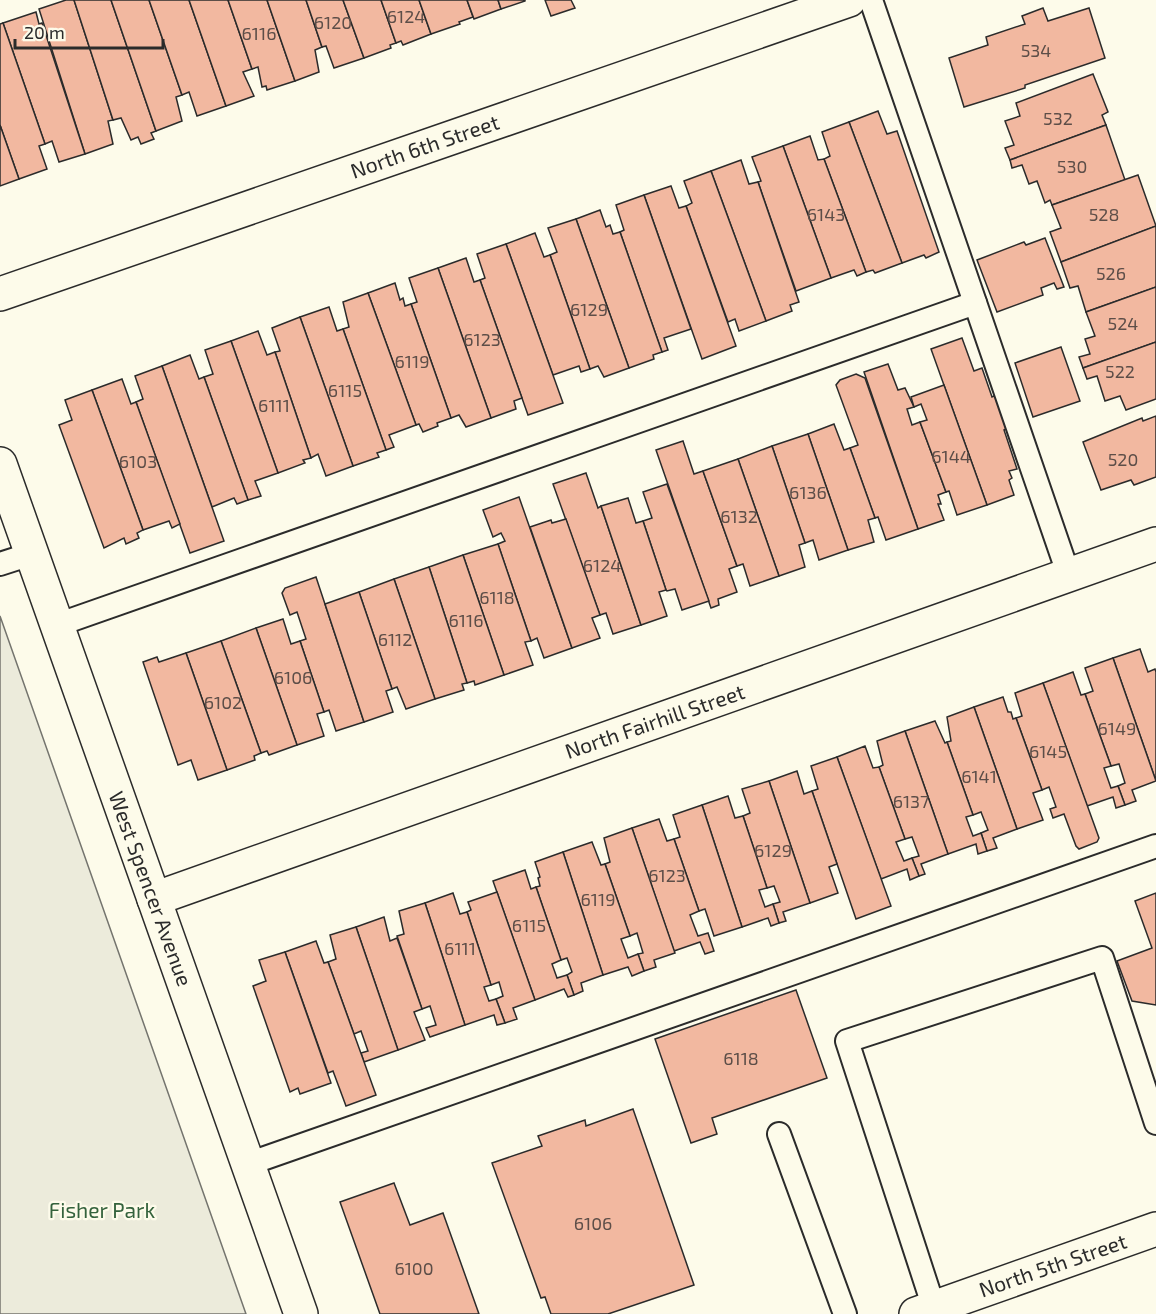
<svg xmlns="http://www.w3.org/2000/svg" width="1156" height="1314" font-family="'Exo 2',sans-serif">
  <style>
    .green { fill: #ecebdb; stroke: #74746e; stroke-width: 1.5 }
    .building { fill: #f2b8a0; stroke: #2b2b2b; stroke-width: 1.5 }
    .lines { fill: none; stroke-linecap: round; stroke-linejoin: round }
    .lane-casing { stroke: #2b2b2b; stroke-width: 26 }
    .street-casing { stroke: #2b2b2b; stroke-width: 36 }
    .secondary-casing { stroke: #2b2b2b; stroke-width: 36 }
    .lane { stroke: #fdfbea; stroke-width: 22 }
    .street { stroke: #fdfbea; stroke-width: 33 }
    .secondary { stroke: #fdfbea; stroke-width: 33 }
    .labels { text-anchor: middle; stroke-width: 4.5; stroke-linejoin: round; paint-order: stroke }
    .number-label { font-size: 18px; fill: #5d4e48 }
    .street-label { font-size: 21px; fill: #2b2b2b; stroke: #fdfbea }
    .park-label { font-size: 21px; fill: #34623c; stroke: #fdfbea }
  </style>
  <rect width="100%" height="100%" fill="#fdfbea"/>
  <polygon class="green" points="0,616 246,1314 0,1314"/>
  <g class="building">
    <polygon points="66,0 74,0 113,120 108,121 113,144 85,154 39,9"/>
    <polygon points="74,0 111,0 156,131 151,133 154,139 141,144 138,137 131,140 121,118 113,120"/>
    <polygon points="111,0 149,0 182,95 176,97 182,121 156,131"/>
    <polygon points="149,0 189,0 226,106 197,116 189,92 182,95"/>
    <polygon points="189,0 228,0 252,69 243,72 254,96 226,106"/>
    <polygon points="228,0 267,0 295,81 267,90 266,86 262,87 258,67 252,69"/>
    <polygon points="267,0 306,0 322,47 315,50 319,72 295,81"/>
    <polygon points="306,0 343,0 364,58 334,68 326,46 322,47"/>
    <polygon points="343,0 381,0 396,43 390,45 391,48 364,58"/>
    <polygon points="381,0 419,0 431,34 403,45 401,41 396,43"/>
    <polygon points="419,0 467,0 473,17 459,22 460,24 431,34"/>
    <polygon points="467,0 498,0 501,9 474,19"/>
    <polygon points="498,0 525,0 525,1 501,9"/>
    <polygon points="545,0 571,0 575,8 551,16"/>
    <polygon points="1043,8 1048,21 1089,8 1105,58 1025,85 1025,88 964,107 949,58 988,45 986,37 1025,24 1022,16"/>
    <polygon points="36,12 39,24 42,23 85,154 59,162 52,141 45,144 3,23"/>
    <polygon points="3,23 45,144 39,146 47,169 19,179 0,125 0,24"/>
    <polygon points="1093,74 1108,112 1102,115 1106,125 1010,160 1005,148 1014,145 1005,121 1020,116 1016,103"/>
    <polygon points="878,111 887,134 897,131 939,252 926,258 924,255 902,263 849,122"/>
    <polygon points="849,122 902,263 875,273 873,270 866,272 824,159 830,156 822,132"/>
    <polygon points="0,125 19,179 0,186"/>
    <polygon points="1106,125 1125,180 1052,205 1050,200 1045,203 1037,181 1029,184 1022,165 1012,168 1010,160"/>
    <polygon points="810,136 818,160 824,159 866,272 857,276 854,270 831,278 783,146"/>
    <polygon points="783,146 831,278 796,291 758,182 761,181 752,157"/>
    <polygon points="741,160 749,184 758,182 799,302 790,305 792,311 766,321 711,171"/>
    <polygon points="711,171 766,321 739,331 735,319 728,322 686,206 692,203 684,181"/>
    <polygon points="1138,175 1156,226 1061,262 1050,232 1061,228 1052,205"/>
    <polygon points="671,186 679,208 686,206 736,346 702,359 644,195"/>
    <polygon points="644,195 691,329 664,338 668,350 662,352 620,232 624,230 616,205"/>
    <polygon points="600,210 606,227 610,225 613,234 620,232 662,352 653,355 654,359 629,368 576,219"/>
    <polygon points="576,219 629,368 604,377 598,366 590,369 550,255 557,252 548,228"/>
    <polygon points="1156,226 1156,287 1086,312 1078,286 1070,288 1061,262"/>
    <polygon points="535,233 544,257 550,255 590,369 581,372 579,366 553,375 506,244"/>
    <polygon points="1045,238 1064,287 1057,289 1054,283 1041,288 1043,295 997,312 977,260 1024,242 1026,245"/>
    <polygon points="506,244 563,403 528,415 480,280 485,278 477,254"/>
    <polygon points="466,258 474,282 480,280 522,398 514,401 516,409 491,418 438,268"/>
    <polygon points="438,268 491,418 466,427 459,415 451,418 411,304 417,302 409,278"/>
    <polygon points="395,283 400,300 403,298 405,306 411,304 451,418 437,423 438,426 423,432 419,424 416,425 368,293"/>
    <polygon points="1156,287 1156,342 1083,368 1079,357 1090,354 1085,339 1095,336 1086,312"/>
    <polygon points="368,293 416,425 389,435 394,447 386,450 343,329 349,327 343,302"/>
    <polygon points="329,307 337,331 343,329 386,450 377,453 379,457 353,466 300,317"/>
    <polygon points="300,317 353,466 326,476 318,454 311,458 275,352 280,351 272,328"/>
    <polygon points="258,331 267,355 275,352 311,458 303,460 305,463 278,473 231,341"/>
    <polygon points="962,338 974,371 982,368 992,397 996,395 1008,428 1004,430 1017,469 1009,471 1012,478 1009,480 1014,495 987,505 931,349"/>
    <polygon points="231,341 278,473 255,481 261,496 248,500 204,377 213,374 205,350"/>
    <polygon points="1156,342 1156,399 1126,410 1120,396 1105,401 1097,376 1087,379 1083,368"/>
    <polygon points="1061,347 1080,401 1033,417 1015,363"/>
    <polygon points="190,355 199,379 204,377 248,500 237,504 234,498 212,507 162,366"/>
    <polygon points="888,364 898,390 905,388 914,407 907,409 912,425 920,422 946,492 938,495 941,504 938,504 944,520 918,529 864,372"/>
    <polygon points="162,366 224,541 190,553 136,402 143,399 135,376"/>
    <polygon points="856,374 865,378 918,529 886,540 878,517 875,518 850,448 858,445 836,385 840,380"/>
    <polygon points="122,379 131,404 136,402 180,524 172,528 169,521 143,530 92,390"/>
    <polygon points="944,385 987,505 957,515 949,491 946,492 920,422 927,420 921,404 914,407 911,397"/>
    <polygon points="92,390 143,530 137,533 139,538 126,544 124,538 104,548 59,425 72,420 65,400"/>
    <polygon points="1156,416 1156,477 1134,485 1131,480 1101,490 1083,442 1142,418 1143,421"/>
    <polygon points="834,424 844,450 850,448 875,518 868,520 874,542 848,550 808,434"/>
    <polygon points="808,434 848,550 819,560 813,540 805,543 772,446"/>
    <polygon points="683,441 694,474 703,471 737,566 729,569 737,592 718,599 719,605 711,608 656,450"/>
    <polygon points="772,446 805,543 799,545 805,567 779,576 738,459"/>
    <polygon points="738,459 779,576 750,586 743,564 737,566 703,471"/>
    <polygon points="586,473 598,508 601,506 641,625 613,634 606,613 600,615 553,484"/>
    <polygon points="667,484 709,601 682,610 675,589 667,591 666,590 643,521 652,518 643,492"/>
    <polygon points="519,497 572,648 544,658 537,638 531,641 498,544 505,541 501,533 493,537 483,510"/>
    <polygon points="628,498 636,523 643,521 666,590 659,592 667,616 641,625 601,506"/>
    <polygon points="566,519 600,615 592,618 600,638 572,648 530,527 551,520 552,523"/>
    <polygon points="498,544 531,641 525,642 533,665 504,675 463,555"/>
    <polygon points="463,555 504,675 475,685 474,681 467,683 429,567"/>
    <polygon points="429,567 467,683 462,684 464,690 435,699 394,579"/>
    <polygon points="316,577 364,722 336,731 329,710 324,712 300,641 306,639 297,612 290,615 282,593 285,588"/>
    <polygon points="394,579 435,699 406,709 397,687 392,689 359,592"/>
    <polygon points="359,592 392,689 386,691 393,712 364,722 325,604"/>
    <polygon points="283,619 291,644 300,641 324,712 317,714 324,736 297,745 256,628"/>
    <polygon points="256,628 297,745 269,755 267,751 261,753 221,641"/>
    <polygon points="221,641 261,753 254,756 255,760 227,770 186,653"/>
    <polygon points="1140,649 1148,672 1155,669 1156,672 1156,781 1113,658"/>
    <polygon points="186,653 227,770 198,780 191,760 178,765 143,662 157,657 159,662"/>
    <polygon points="1113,658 1156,781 1132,790 1136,801 1125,805 1118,786 1125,783 1119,764 1111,766 1085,694 1093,691 1085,668"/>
    <polygon points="1073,672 1081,695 1085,694 1111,766 1104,768 1111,788 1118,786 1125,805 1116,808 1113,797 1087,806 1043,683"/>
    <polygon points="1043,683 1099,838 1097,842 1079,849 1076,846 1064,814 1053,818 1050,809 1056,807 1049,787 1042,790 1016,718 1022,716 1015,693"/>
    <polygon points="1003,697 1008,712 1011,712 1013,719 1016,718 1042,790 1033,793 1043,820 1017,829 974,707"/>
    <polygon points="974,707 1017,829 993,838 997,848 987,851 981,833 988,830 981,812 973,815 947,742 951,741 947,717"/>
    <polygon points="935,721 945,743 947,742 973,815 966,817 973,836 981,833 987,851 978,854 976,844 948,854 905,731"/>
    <polygon points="905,731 948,854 921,864 925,874 919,876 912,858 919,856 912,837 905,839 879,767 883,765 877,741"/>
    <polygon points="865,746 873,768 879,767 905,839 896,842 904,861 912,858 919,876 910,880 907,869 881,879 837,757"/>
    <polygon points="837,757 891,906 856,919 812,791 818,789 811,766"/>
    <polygon points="797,771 804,794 812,791 837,864 829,867 838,893 810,903 769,781"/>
    <polygon points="769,781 810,903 783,912 786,921 779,923 773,904 780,902 774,886 767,888 743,816 750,813 742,789"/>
    <polygon points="728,796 735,818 743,816 767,888 759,890 765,907 773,904 779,923 771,926 768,918 742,927 702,805"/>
    <polygon points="702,805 742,927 714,936 705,909 699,911 674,839 680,837 673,815"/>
    <polygon points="659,819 667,841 674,839 699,911 690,915 698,936 708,933 714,951 705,954 700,942 674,951 632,828"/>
    <polygon points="632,828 675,953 654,960 656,967 644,971 638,954 643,953 637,933 630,936 605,864 610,862 604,838"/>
    <polygon points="592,842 601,865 605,864 630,936 621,939 628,958 638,954 644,971 632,976 628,967 603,975 563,852"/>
    <polygon points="563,852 603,975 581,983 583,991 574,995 567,975 572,972 567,958 561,960 536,887 540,886 538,878 540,877 535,862"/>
    <polygon points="525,870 531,889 536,887 561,960 552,964 557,978 567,975 574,995 568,997 564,989 535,1000 493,881"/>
    <polygon points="497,892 535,1000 513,1008 517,1019 505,1023 496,999 503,996 499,982 491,985 467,912 471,910 468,902"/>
    <polygon points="453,893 460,914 467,912 491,985 484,987 489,1001 496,999 505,1023 497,1025 494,1015 465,1025 425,903"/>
    <polygon points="1156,893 1156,1005 1132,1001 1117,961 1152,948 1135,901"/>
    <polygon points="425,903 465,1025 430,1037 426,1028 436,1025 430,1006 422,1009 397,936 404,934 399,911"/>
    <polygon points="384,917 390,941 397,938 422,1009 414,1012 425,1040 398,1050 356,927"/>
    <polygon points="356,927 398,1050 364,1062 361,1053 368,1051 361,1031 354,1034 328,962 336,959 330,935"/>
    <polygon points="316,941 324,963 328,962 376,1095 346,1106 333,1071 328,1073 285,952"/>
    <polygon points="285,952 331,1083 300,1094 298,1088 290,1092 253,986 266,981 259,960"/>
    <polygon points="796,990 827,1078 712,1118 717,1134 691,1143 655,1039"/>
    <polygon points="633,1109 694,1285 608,1314 551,1314 545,1297 541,1298 492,1163 542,1146 538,1136 585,1120 586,1126"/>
    <polygon points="394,1183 410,1225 443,1213 479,1314 380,1314 340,1202"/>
  </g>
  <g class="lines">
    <g class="lane-casing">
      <g id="lane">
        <polyline points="871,0 1069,576"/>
        <polyline points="0,564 31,554"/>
        <polyline points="57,625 975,303"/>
        <polyline points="779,1134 845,1314"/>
        <polyline points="248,1164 1156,846"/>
        <polyline points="934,1308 847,1041 1102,958 1156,1123"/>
      </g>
    </g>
    <g class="street-casing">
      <g id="street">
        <polyline points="0,294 849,0"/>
        <polyline points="0,464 301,1314"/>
        <polyline points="154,899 1156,544"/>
      </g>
    </g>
    <g class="secondary-casing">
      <polyline id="secondary" points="916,1314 1156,1229"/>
    </g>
    <use href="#lane" class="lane"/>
    <use href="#street" class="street"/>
    <use href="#secondary" class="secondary"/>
  </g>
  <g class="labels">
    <g class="number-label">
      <text x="406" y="23">6124</text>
      <text x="333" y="29">6120</text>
      <text x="259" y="40">6116</text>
      <text x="1036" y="57">534</text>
      <text x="1058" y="125">532</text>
      <text x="1072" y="173">530</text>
      <text x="826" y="221">6143</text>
      <text x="1104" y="221">528</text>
      <text x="1111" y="280">526</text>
      <text x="589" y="316">6129</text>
      <text x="1123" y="330">524</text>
      <text x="482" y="346">6123</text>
      <text x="412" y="368">6119</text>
      <text x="1120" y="378">522</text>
      <text x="345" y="397">6115</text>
      <text x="274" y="412">6111</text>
      <text x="951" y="463">6144</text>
      <text x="1123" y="466">520</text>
      <text x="138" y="468">6103</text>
      <text x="808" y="499">6136</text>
      <text x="739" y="523">6132</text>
      <text x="602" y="572">6124</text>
      <text x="497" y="604">6118</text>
      <text x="466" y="627">6116</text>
      <text x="395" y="646">6112</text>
      <text x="293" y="684">6106</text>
      <text x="223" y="709">6102</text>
      <text x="1117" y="735">6149</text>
      <text x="1048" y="758">6145</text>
      <text x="979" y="783">6141</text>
      <text x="911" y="808">6137</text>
      <text x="773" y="857">6129</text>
      <text x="667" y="882">6123</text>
      <text x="598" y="906">6119</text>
      <text x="529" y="932">6115</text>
      <text x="460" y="955">6111</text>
      <text x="741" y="1065">6118</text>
      <text x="593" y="1230">6106</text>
      <text x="414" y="1275">6100</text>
    </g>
    <g class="street-label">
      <text transform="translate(425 147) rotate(-19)" y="7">North 6th Street</text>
      <text transform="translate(655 722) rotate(-19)" y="7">North Fairhill Street</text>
      <text transform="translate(150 889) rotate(70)" y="7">West Spencer Avenue</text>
      <text transform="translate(1053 1266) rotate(-19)" y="7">North 5th Street</text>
    </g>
    <g class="park-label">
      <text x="102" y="1218">Fisher Park</text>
    </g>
  </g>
  <path d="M15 39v9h148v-9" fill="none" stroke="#2b2b2b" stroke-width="3"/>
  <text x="24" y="39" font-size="18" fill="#2b2b2b" stroke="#fdfbea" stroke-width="4.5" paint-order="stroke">20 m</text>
</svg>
